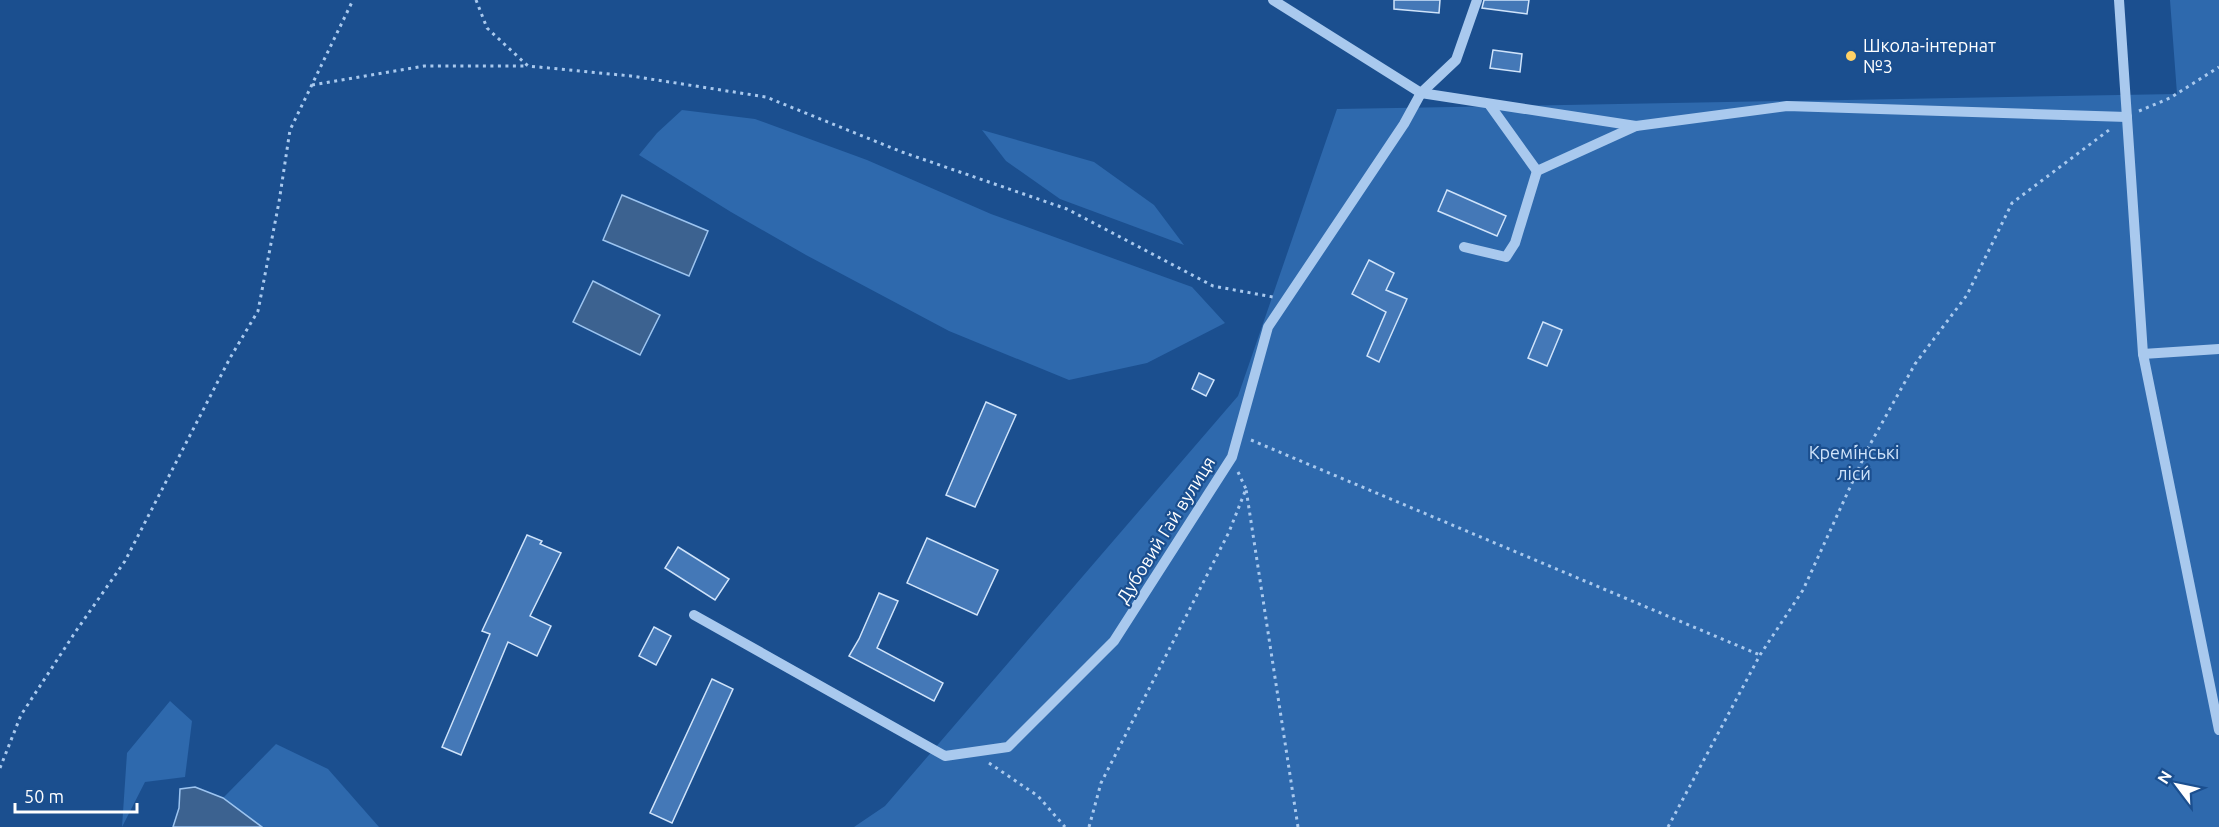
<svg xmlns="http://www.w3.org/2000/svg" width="2219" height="827" font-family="Ubuntu,sans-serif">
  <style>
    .green { fill: #2e69ad }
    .water { fill: #3c6290; stroke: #9cc4f0; stroke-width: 1.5 }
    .building { fill: #4478b7; stroke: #cfe3fa; stroke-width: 1.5 }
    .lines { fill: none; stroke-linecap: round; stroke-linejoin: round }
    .path { stroke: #a9c9ee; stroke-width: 3; stroke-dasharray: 3 4.5; stroke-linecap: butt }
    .minor { stroke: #a9c9ee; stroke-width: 10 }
    .poi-dot { fill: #ffd166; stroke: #1b4f8f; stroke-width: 2 }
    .labels { text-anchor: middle; stroke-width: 4.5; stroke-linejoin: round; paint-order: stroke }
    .poi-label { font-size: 18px; fill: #fff; stroke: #1b4f8f; text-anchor: start }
    .park-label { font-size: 18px; fill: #cfe3fa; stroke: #1b4f8f }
    .street-label { font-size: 18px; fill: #fff; stroke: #1b4f8f }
  </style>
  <rect width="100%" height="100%" fill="#1b4f8f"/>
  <g class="green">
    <polygon points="2170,0 2219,0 2219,827 854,827 885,806 1238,396 1337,109 2177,94"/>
    <polygon points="682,110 755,119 867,160 991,214 1192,287 1225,323 1147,363 1069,380 949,331 806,255 731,212 639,155 657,133"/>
    <polygon points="982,130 1094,162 1154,205 1184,245 1060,199 1006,161"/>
    <polygon points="170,701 192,721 185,777 145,782 122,827 127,753"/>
    <polygon points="276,744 328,769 379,827 262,827 223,798"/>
  </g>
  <g class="water">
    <polygon points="622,195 708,231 689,276 603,240"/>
    <polygon points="593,281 660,315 640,355 573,322"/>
    <polygon points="195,787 223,798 262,827 173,827 179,808 180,789"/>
  </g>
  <g class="building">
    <polygon points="1394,0 1440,0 1439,13 1394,9"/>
    <polygon points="1484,0 1529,0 1527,14 1482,8"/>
    <polygon points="1493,50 1522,54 1520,72 1490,68"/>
    <polygon points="1447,190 1506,216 1497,236 1438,211"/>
    <polygon points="1369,260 1394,273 1386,290 1407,299 1379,362 1367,356 1386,312 1352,294"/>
    <polygon points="1543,322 1562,330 1547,366 1528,358"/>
    <polygon points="1199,373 1214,380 1206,396 1192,389"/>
    <polygon points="986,402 1016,415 975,507 946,495"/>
    <polygon points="527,535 542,541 540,544 561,553 530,616 551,626 537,656 508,642 461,755 442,747 490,634 482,631"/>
    <polygon points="927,538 998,570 977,615 907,583"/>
    <polygon points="678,547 729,579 715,600 665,568"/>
    <polygon points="879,593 898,601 877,648 943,683 934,701 849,656 859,639"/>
    <polygon points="654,627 671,636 656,665 639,656"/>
    <polygon points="712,679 733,689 672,823 650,813"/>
  </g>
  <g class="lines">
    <g class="path">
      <polyline points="476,0 487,28 528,66 631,76 766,97 902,152 1067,209 1213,286 1273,297"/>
      <polyline points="312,85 424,66 528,66"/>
      <polyline points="2139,111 2170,98 2219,67"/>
      <polyline points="1251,440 1760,655"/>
      <polyline points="1238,472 1246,489"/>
      <polyline points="989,763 1038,796 1065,827"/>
      <polyline points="0,768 21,715 76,631 125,561 230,358 258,311 279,202 290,130 353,0"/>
      <polyline points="1089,827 1101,783 1229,532 1246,489 1298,827"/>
      <polyline points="1668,827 1760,655 1803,590 1868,448 1915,364 1967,295 2012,203 2109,130"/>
    </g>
    <g class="minor">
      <polyline points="1273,0 1421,93 1636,126 1787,106 2127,117"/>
      <polyline points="2119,0 2143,354 2219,730"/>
      <polyline points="1489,104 1537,171 1636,126"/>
      <polyline points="1464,247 1506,257 1515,243 1537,171"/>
      <polyline points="2143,354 2219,349"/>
      <polyline points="694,615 945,756 1008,747 1114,641 1232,457 1268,327 1404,124 1421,93 1456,60 1477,0"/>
    </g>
  </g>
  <circle class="poi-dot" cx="1851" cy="56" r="6"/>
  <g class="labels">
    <g class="poi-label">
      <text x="1863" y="52">Школа-інтернат<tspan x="1863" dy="21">№3</tspan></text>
    </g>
    <g class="park-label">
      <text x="1854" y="459">Кремі́нські<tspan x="1854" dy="21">ліси́</tspan></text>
    </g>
    <g class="street-label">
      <text transform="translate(1166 530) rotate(-58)" y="6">Дубовий Гай вулиця</text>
    </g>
  </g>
  <g transform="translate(2177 785) rotate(302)" stroke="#1b4f8f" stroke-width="4.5" paint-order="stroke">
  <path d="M0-4.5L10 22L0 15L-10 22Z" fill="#ffffff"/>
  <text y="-9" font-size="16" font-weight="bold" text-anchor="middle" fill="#ffffff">N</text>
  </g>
  <path d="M15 803v9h122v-9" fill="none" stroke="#ffffff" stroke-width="3"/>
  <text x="24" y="803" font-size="18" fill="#ffffff" stroke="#1b4f8f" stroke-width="4.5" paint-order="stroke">50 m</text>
</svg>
